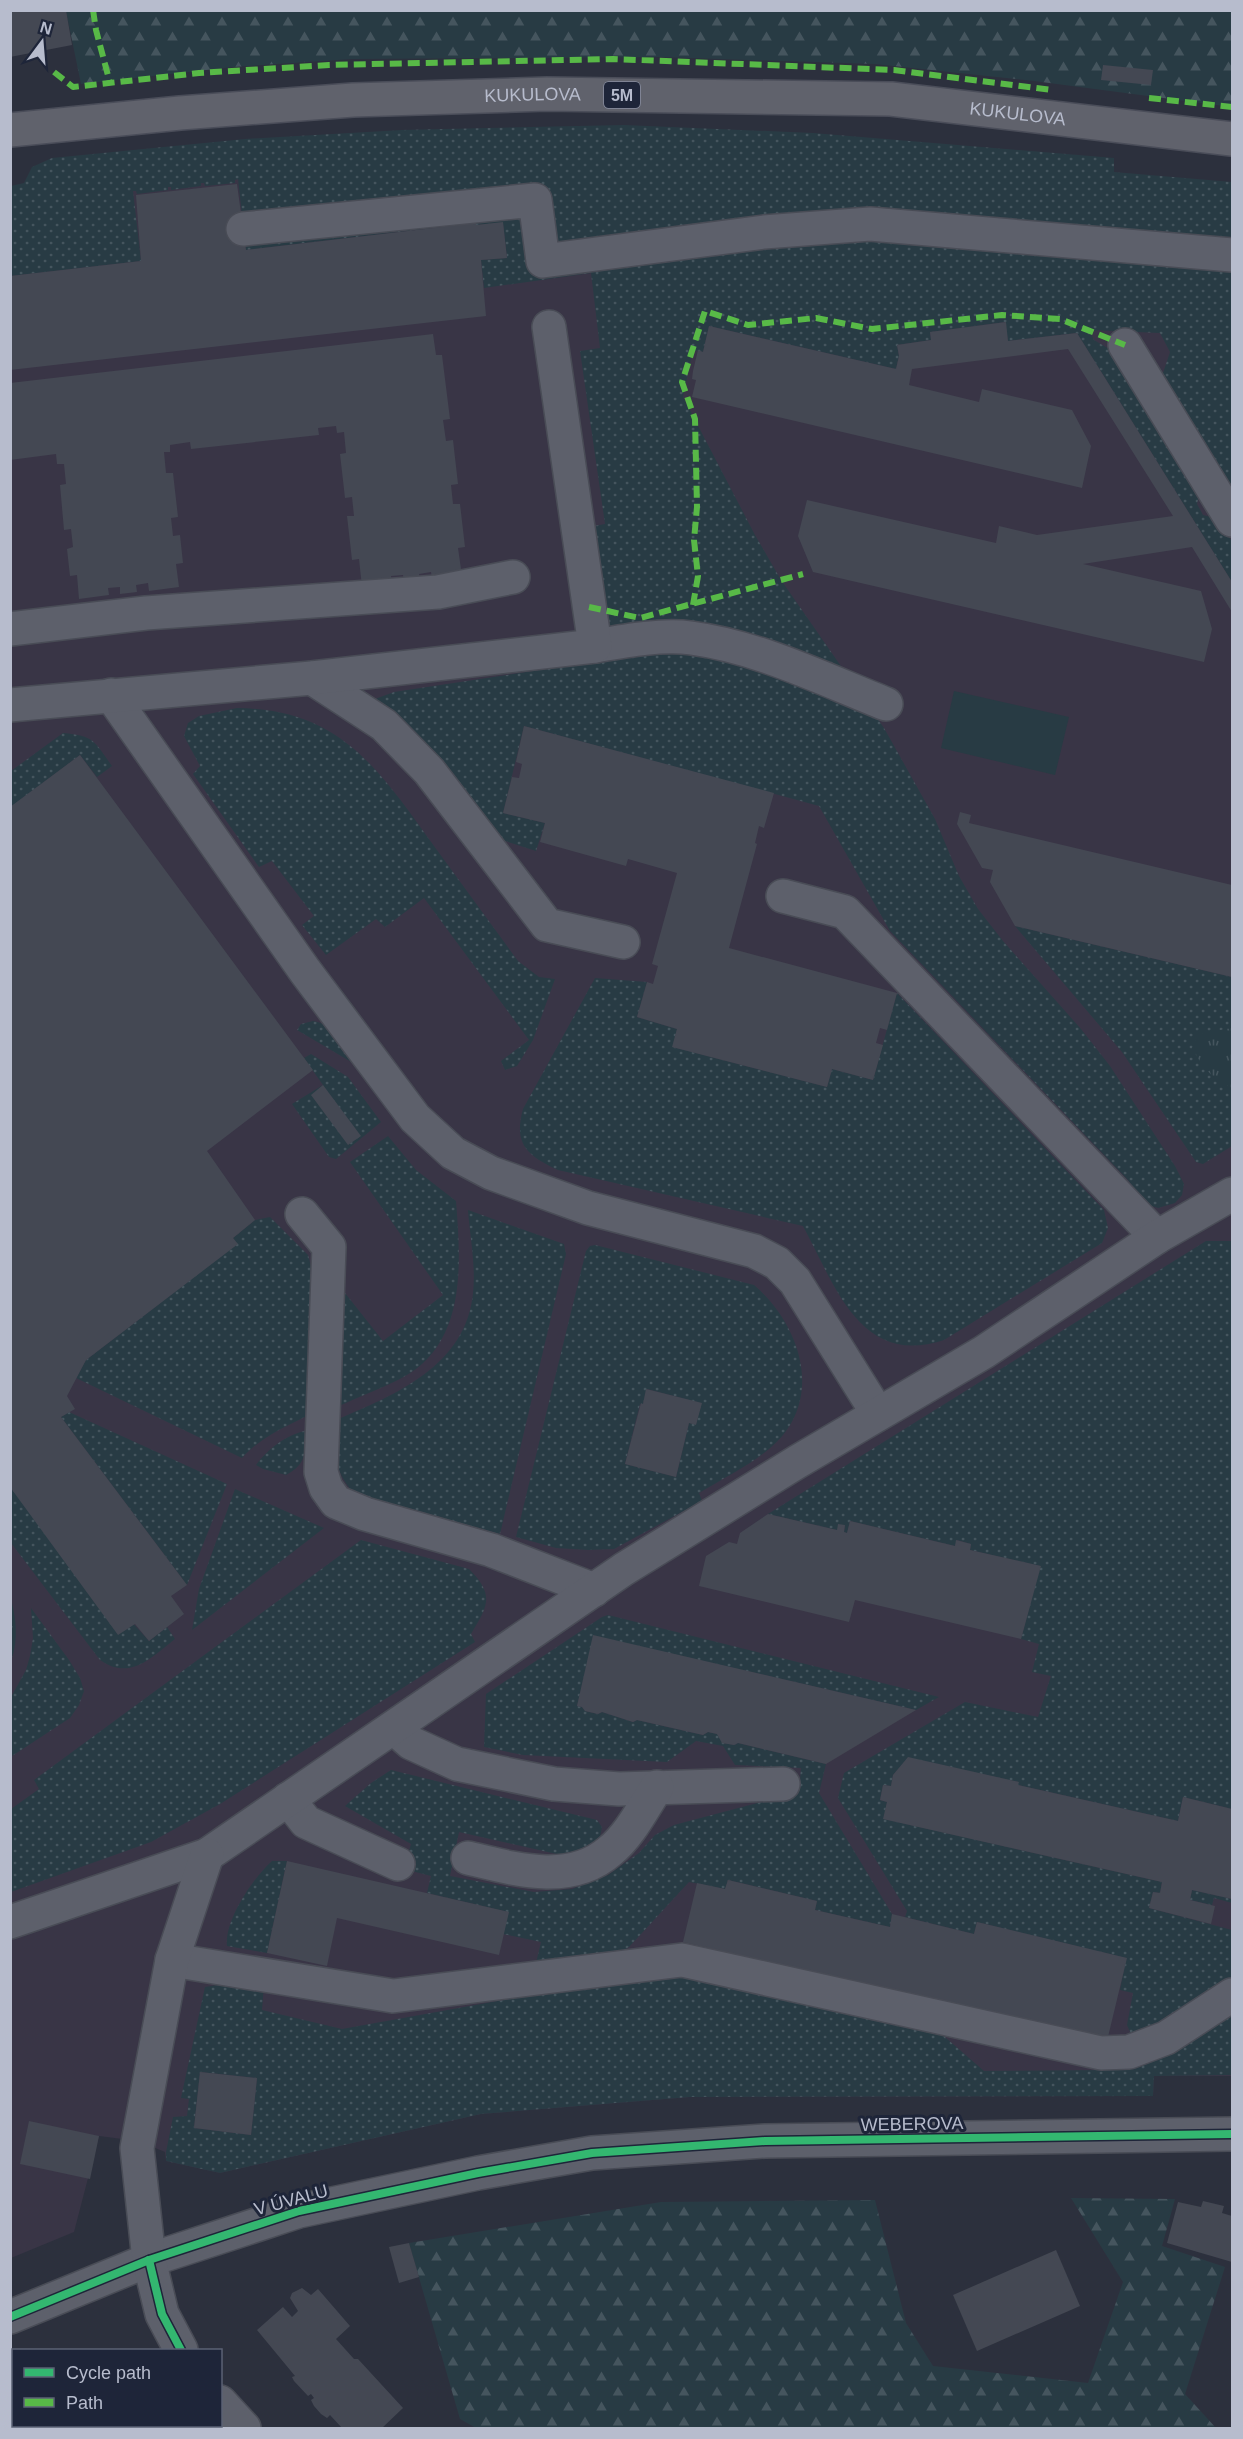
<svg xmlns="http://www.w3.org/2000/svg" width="1243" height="2439" font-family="Arial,sans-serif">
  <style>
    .medical { fill: #393546 }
    .grass { fill: url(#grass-dots); fill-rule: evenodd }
    .forest { fill: url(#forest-firs) }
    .park { fill: url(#park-tufts) }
    .pitch { fill: #283b44 }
    .building { fill: #444853 }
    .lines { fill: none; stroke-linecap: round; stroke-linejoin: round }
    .minor-casing { stroke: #494c56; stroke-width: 36 }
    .major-casing { stroke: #4a4d59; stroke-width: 36 }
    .minor { stroke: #5d606b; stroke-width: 33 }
    .major { stroke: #60626c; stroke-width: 33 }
    .quiet { stroke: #58b947; stroke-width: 6; stroke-dasharray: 12 6; stroke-linecap: butt }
    .cycleway-casing { stroke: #1e2539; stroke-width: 11 }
    .cycleway { stroke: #33b770; stroke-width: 8 }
    .labels { text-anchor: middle; stroke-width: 6; stroke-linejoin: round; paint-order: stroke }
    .shield { fill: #1e2539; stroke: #898fa1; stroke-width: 1.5 }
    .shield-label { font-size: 16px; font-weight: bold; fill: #b7bccd }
    .street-label { font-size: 18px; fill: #b7bccd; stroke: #1e2539 }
  </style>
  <defs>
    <pattern id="grass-dots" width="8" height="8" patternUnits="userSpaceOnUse" patternTransform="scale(1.5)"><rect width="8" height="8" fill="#283b44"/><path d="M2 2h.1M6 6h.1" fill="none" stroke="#45555e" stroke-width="1.8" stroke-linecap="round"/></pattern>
    <pattern id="forest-firs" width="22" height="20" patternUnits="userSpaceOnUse" patternTransform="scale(1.5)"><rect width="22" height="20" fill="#283b44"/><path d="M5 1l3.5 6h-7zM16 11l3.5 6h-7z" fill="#45555e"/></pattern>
    <pattern id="park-tufts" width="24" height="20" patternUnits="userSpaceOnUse" patternTransform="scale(1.5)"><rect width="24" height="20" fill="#283b44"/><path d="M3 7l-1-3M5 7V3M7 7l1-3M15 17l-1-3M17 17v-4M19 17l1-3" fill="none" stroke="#45555e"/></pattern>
  </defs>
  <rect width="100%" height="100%" fill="#2c303d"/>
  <polygon class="medical" points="247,164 567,180 1232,279 1232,2076 1154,2076 1153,2096 690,2097 481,2114 220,2173 166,2161 165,2152 138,2141 99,2136 74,2232 11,2258 11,190"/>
  <g class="grass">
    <polygon points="624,125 813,133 1114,158 1114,172 1232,182 1232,500 1163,391 1163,373 1170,352 1160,333 1089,330 1094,340 1111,350 1201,488 1197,504 1203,515 1219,519 1232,542 1232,582 1077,333 1008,341 1005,322 930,332 931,340 897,345 899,356 896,369 709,326 703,352 693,350 683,397 755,535 781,580 884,728 935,819 959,876 978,909 1003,941 1081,1029 1110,1066 1175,1166 1184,1184 1182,1195 1175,1203 1158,1208 1145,1204 1128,1180 890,931 819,806 524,726 503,813 545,823 536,851 499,839 375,699 394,692 607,660 588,527 605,524 580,351 600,348 591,273 484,288 481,260 507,258 503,223 476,225 475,223 246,250 238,179 235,180 235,183 205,186 204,183 201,183 201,186 171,190 171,187 168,187 168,190 137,194 136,191 133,191 141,261 11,276 11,186 24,183 32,167 52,158 245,139 402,130"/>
    <path d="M237 708C341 709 379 770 434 846 462 884 490 923 518 961L539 977 555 979 533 1040 517 1066 505 1070 501 1061 529 1040 424 898 385 927 376 919 326 955 302 925 314 916 272 861 259 867 193 774 200 766 184 736 188 723 199 716Z"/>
    <path d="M63 733C95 736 94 741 112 766L97 777 80 755 11 807V771Z"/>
    <polygon points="1015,926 1232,977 1232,1146 1203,1164 1196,1162 1122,1052"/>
    <path d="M595 978 647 982 637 1017 677 1029 673 1047 827 1087 832 1069 873 1080 897 993 1104 1210 1108 1228 1102 1243 944 1340C860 1368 835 1285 803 1226L558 1170C528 1156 513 1145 523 1109Z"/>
    <path d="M313 1021C333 1023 342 1047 353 1063L297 1030 301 1024Z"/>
    <polygon points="311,1054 348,1077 381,1122 336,1159 329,1157 292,1104 323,1085 304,1058"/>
    <path d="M388 1136 416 1170 456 1201C461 1265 467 1345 400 1379 380 1389 358 1397 337 1407L339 1303 345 1293 383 1341 443 1295 350 1162Z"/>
    <path d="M468 1210 564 1244 566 1254 500 1534 354 1493C331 1469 337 1450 336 1420 395 1395 466 1366 473 1293 476 1266 470 1237 468 1210Z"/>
    <path d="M270 1217 308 1255 312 1270 307 1416C282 1428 260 1438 242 1458L76 1378 86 1360 237 1244 233 1238 255 1220Z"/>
    <polygon points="1206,1241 1232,1241 1232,1809 1183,1797 1178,1821 1018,1785 1018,1782 908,1758 893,1775 891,1786 883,1785 880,1800 887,1802 884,1819 1162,1882 1160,1893 1153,1892 1149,1908 1232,1930 1232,1986 1163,2029 1131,2034 1127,2025 1133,1993 1120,1990 1126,1958 977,1922 974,1934 905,1917 907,1911 838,1798 844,1773 965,1702 1038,1717 1051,1676 1032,1672 1039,1644 1021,1639 1040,1566 970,1550 971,1544 957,1540 955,1546 850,1521 847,1533 844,1532 845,1526 837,1530 768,1514"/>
    <path d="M595 1245 754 1285C802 1326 826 1402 769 1449 749 1466 722 1479 699 1493L702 1501 614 1549 588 1550 556 1548 516 1537 586 1251 590 1246ZM647 1389 701 1403 696 1424 689 1423 676 1477 625 1464 640 1404H643Z"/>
    <polygon points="69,1412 227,1484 187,1585 61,1417"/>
    <path d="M305 1431C305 1453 307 1464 286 1475L263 1469 256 1465C268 1449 286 1435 305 1431Z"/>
    <path d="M10 1487 149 1641 167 1627 175 1639C151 1658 130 1681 100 1660L11 1543Z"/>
    <polygon points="235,1489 324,1528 192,1630 199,1589"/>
    <path d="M361 1540 469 1569C495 1595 488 1606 471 1634L475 1642 220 1804 151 1842 11 1892V1809L39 1789 34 1780Z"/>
    <polygon points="31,1608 69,1660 80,1678 84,1691 79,1705 70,1718 12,1756 10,1753 11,1697 26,1670 30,1656 33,1638"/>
    <polygon points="608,1615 939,1697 916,1710 594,1636 577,1706 582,1707 585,1711 598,1714 602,1712 633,1722 637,1720 703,1735 708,1732 717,1734 723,1743 734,1745 738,1743 826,1764 819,1793 892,1914 890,1927 815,1910 817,1901 728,1880 725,1889 689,1882 629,1947 601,1963 536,1963 541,1942 503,1934 508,1912 427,1893 431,1876 404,1869 411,1844 345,1806 371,1783 391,1770 597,1820 602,1827 600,1837 580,1853 561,1855 459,1832 450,1876 534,1892 572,1889 608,1875 639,1853 655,1835 674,1825 799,1792 801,1768 735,1765 723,1746 696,1741 667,1762 523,1755 484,1747 486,1694 602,1617"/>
    <path d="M272 1861H287L267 1953 227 1946C224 1921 253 1878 272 1861Z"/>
    <polygon points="1192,1890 1232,1899 1232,1903 1214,1898 1212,1905 1190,1900"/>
    <path d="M678 1975 930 2024 984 2071 1105 2070 1124 2064 1232 2010V2075L1154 2076 1153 2096 690 2097 481 2114 220 2173 166 2161V2152L173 2117 187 2116 189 2099 181 2098 205 1987 230 1983 264 1985 262 2010 342 2029 587 1985ZM200 2072 257 2078 251 2135 194 2128Z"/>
  </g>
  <g class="forest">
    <polygon points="66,11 1232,11 1232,107 1034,81 875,64 660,57 352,59 233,67 81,84"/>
    <polygon points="1071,2198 1175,2199 1162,2246 1225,2267 1185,2394 1216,2428 476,2428 460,2419 409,2243 661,2202 875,2200 906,2323 933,2366 1088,2383 1123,2282"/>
  </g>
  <g class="park">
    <path d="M1232 1028V1088C1212 1080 1202 1066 1192 1048L1198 1034Z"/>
    <path d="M10 1595C16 1617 19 1639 11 1661Z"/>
  </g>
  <polygon class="pitch" points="954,691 1069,717 1055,775 941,748"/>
  <g class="building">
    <polygon points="10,10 66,10 72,45 10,57"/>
    <polygon points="1103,65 1153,70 1151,85 1101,80"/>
    <polygon points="237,184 246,250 476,223 476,225 503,222 507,258 481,260 486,316 10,370 10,276 141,261 136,195"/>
    <polygon points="1006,322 1008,341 1077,333 1232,582 1232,612 1192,547 1083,564 1201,591 1212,629 1204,662 813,572 798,536 807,500 996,543 999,526 1037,535 1173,516 1068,349 912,369 909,385 979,402 982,389 1072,410 1091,446 1082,488 692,397 696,380 692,379 693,371 698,350 703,352 709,326 896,369 899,356 897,345 931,340 930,332"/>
    <polygon points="433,334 436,355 442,355 450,419 443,420 446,441 453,440 458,484 451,485 453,504 460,504 465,547 458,548 462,576 432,579 431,572 419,574 420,580 404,582 403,575 391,576 392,583 362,587 359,559 352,560 347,516 354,516 352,497 345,498 340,454 346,453 344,432 337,433 336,426 318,428 319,435 191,449 190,442 170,445 170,452 164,452 166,473 173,473 178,517 171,518 173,536 180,535 183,563 176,564 179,587 149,591 148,583 136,585 137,592 120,594 120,587 108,588 109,595 79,599 77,575 70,576 67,549 73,547 71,529 64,530 60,485 66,484 64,464 57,464 56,454 10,460 10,383"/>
    <polygon points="524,726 774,793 764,828 759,826 755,843 757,844 729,948 897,993 887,1030 880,1028 876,1043 883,1045 873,1080 832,1069 827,1087 672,1047 677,1029 637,1017 647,982 653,984 658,966 652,964 677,873 628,859 626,866 540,842 545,823 503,813 512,777 519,778 522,764 516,762"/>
    <polygon points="80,755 313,1070 207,1151 255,1220 233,1238 238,1244 86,1360 67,1396 75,1409 61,1417 187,1585 171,1596 184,1614 149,1641 135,1624 118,1635 10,1487 10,807"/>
    <polygon points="960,812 971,815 969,823 1232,885 1232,977 1015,926 990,882 993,870 982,868 957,824"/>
    <polygon points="323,1085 361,1136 348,1145 311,1095"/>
    <polygon points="646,1389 702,1403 696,1425 689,1423 676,1477 625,1464 641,1403 643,1404"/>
    <polygon points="768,1514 837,1530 838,1524 845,1525 844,1532 847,1533 850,1521 955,1546 956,1540 971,1544 970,1550 1041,1566 1021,1639 855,1600 849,1622 699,1586 706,1556 729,1542 737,1544 740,1533"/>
    <polygon points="593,1635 916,1710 826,1764 738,1743 734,1745 722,1743 717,1734 708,1732 703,1735 637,1720 633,1722 602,1712 598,1714 585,1711 582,1707 577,1706"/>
    <polygon points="908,1757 1019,1782 1018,1785 1178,1821 1183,1797 1232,1809 1232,1899 1192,1890 1190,1900 1215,1906 1211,1924 1149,1908 1153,1892 1160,1893 1162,1882 883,1819 887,1802 880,1800 883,1785 891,1786 893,1775"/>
    <polygon points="287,1861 509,1912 499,1955 337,1918 327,1966 267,1953"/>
    <polygon points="728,1880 817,1901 815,1910 890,1927 892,1914 974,1934 977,1922 1127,1958 1107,2041 683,1942 697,1883 725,1889"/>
    <polygon points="200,2072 257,2078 251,2135 194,2128"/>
    <polygon points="29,2121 99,2136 90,2179 20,2164"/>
    <polygon points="1203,2201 1224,2206 1222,2213 1232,2216 1232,2262 1167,2243 1178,2202 1201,2207"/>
    <polygon points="409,2243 419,2277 399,2283 389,2247"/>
    <polygon points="1056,2250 1080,2306 977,2351 953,2295"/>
    <polygon points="302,2288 311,2295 318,2289 350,2326 336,2339 354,2359 358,2359 403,2408 382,2428 342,2428 330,2415 327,2418 321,2414 314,2406 311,2400 314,2398 311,2394 308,2396 294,2381 292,2377 295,2376 257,2330 283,2307 292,2317 298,2311 290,2298 292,2293"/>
    <polygon points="14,2414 14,2426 119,2426 121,2428 10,2428 10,2415"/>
  </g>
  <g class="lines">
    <g class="minor-casing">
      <g id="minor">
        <polyline points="243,229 535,200 543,261 764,232 870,224 1232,255"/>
        <polyline points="1125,345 1232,520"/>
        <polyline points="10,629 146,613 438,592 513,577"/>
        <path d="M595 646C624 641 662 634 691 638 759 647 823 679 886 704"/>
        <polyline points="312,678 384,725 429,771 547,925 623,942"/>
        <polyline points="111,695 305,971 415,1118 453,1153 491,1173 588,1208 754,1251 777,1263 795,1281 878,1414"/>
        <polyline points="10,705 312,678 595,646 549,327"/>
        <polyline points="783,896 845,912 1157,1237"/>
        <polyline points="302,1214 329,1247 321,1472 326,1488 336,1502 365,1514 491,1550 594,1590"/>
        <polyline points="394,1728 411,1743 457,1764 554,1784 619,1789 783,1784"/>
        <polyline points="288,1799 306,1822 398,1864"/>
        <path d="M468 1858C514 1869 570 1886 610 1851 630 1835 643 1808 657 1787"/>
        <polyline points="10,1922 207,1855 624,1569 797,1462 984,1352 1157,1237 1232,1194"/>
        <polyline points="172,1960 393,1996 682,1960 1101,2053 1129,2052 1166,2038 1232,1995"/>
        <polyline points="10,2317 149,2260 299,2211 478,2173 592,2153 765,2141 1232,2134"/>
        <polyline points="181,2350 162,2314 149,2260 137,2148 172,1960 207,1855"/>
        <polyline points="220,2402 244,2428"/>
      </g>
    </g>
    <g class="major-casing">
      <g id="major">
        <path id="s1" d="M10 130 180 113 353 100 547 94 891 99 1232 139"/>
      </g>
    </g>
    <use href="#minor" class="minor"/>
    <use href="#major" class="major"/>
    <g class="quiet">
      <polyline points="93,10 96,30 110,83"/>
      <polyline points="54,72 73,87 199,73 329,65 613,59 894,70 1052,90"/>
      <polyline points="1149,98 1232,107"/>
      <polyline points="693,605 698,576 694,540 697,507 695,419 682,382 705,311 748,325 816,318 872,329 1002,315 1060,319 1125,345"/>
      <polyline points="589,607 640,618 803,574"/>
    </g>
    <g class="cycleway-casing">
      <g id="cycleway">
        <polyline points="149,2260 162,2314 181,2350"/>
        <polyline points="10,2317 149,2260 299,2211 478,2173 592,2153 765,2141 1232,2134"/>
      </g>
    </g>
    <use href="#cycleway" class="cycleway"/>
  </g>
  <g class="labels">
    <rect class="shield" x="604" y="82" width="36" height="26" rx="4.5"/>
    <g class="shield-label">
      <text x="622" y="101">5M</text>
    </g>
    <g class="street-label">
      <text dy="6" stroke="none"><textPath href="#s1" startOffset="524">KUKULOVA</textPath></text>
      <text dy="6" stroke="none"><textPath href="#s1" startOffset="1010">KUKULOVA</textPath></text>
      <text transform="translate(912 2124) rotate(-1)" y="6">WEBEROVA</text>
      <text transform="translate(291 2200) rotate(-15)" y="6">V ÚVALU</text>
    </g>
  </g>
  <rect width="1243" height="2439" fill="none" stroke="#b7bccd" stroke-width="24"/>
  <rect x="12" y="2349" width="210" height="78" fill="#1e2539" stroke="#5b6174" stroke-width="1.5"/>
  <rect x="24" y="2368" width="30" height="9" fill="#33b770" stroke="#5b6174" stroke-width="1.5"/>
  <text x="66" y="2379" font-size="18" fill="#b7bccd">Cycle path</text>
  <rect x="24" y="2398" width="30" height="9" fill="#58b947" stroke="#5b6174" stroke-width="1.5"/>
  <text x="66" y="2409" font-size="18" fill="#b7bccd">Path</text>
  <g transform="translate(42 42) rotate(16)" stroke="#1e2539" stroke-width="4.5" paint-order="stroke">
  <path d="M0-4.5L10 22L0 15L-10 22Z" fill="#b7bccd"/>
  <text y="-9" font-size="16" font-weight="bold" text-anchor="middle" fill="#b7bccd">N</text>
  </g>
</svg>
